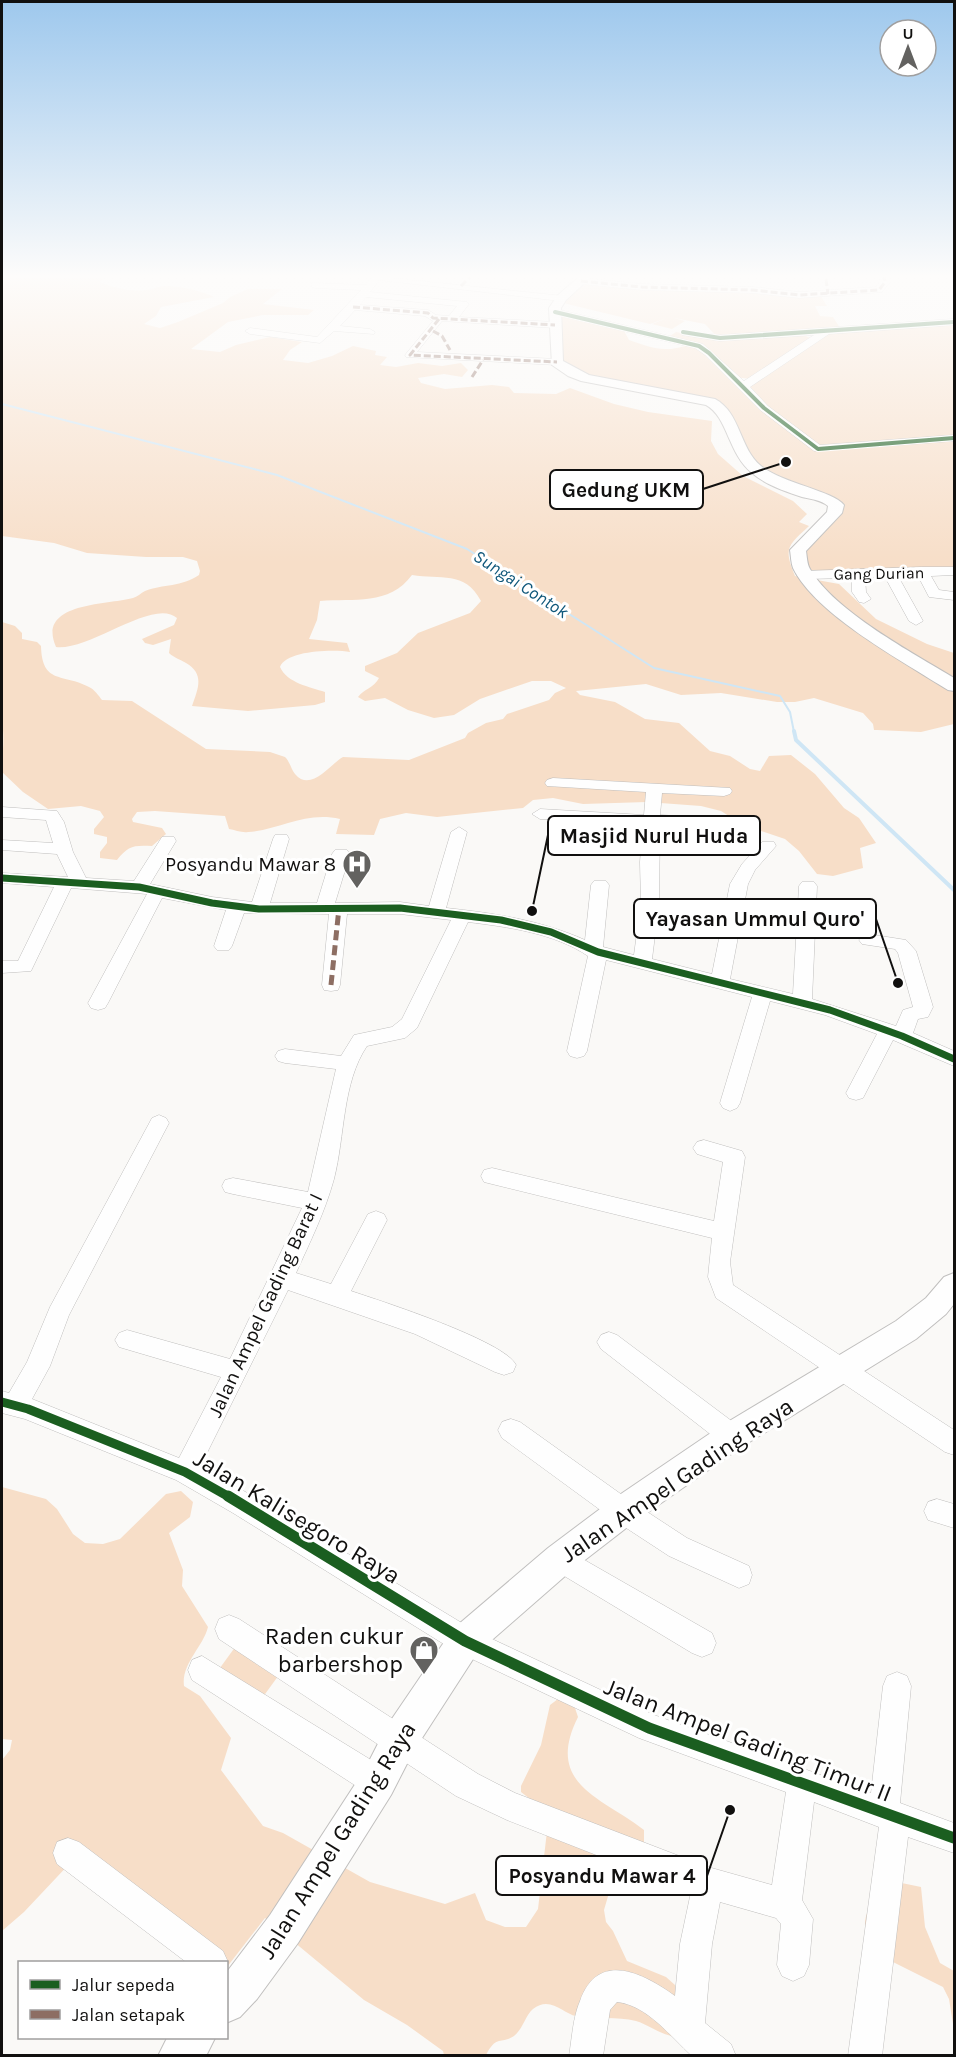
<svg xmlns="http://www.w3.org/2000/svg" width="956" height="2057" font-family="Karla,sans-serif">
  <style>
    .green { fill: #f7dec8 }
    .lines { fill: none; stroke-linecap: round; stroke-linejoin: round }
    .stream-far1 { stroke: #cfe6f5; stroke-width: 2 }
    .stream { stroke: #cfe6f5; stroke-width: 4 }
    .minor-casing { stroke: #c0bfbe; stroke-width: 1 }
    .major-casing { stroke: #c0bfbe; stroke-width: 2 }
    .minor { fill: #fefefe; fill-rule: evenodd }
    .major { fill: #fefefe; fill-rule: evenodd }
    .quiet-far1 { stroke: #8d6e63; stroke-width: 3; stroke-dasharray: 7 3; stroke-linecap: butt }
    .quiet { stroke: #8d6e63; stroke-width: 5; stroke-dasharray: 10 5; stroke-linecap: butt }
    .cycleway-far3-casing { stroke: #fff; stroke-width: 6 }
    .cycleway-far2-casing { stroke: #fff; stroke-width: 10 }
    .cycleway-far1-casing { stroke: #fff; stroke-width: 13 }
    .cycleway-casing { stroke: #fff; stroke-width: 15 }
    .cycleway-far3 { stroke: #1b5e20; stroke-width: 4 }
    .cycleway-far2 { stroke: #1b5e20; stroke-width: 7 }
    .cycleway-far1 { stroke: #1b5e20; stroke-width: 9 }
    .cycleway { stroke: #1b5e20; stroke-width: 11 }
    .labels { text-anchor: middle; stroke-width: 6; stroke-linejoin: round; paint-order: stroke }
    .far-street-label { font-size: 16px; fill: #11100f; stroke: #fff }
    .far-water-label { font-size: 18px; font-style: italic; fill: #0f577a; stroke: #fff }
    .poi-label { font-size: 20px; fill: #11100f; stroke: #fff; text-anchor: end }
    .street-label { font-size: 20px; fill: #11100f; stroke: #fff }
    .near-street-label { font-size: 24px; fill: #11100f; stroke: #fff }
    .near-poi-label { font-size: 24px; fill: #11100f; stroke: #fff; text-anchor: end }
    .leader { fill: none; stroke: #11100f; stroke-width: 2 }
    .callout-dot { fill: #11100f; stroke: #fff; stroke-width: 2 }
    .callout { fill: #fff; stroke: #11100f; stroke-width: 2 }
    .callout-label { font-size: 21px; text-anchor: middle; font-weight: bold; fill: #11100f }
  </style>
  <rect width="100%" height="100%" fill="#faf9f7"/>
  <g class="green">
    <path d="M2 276H178H107L100 282C114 288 130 292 146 290 152 290 158 286 164 286 177 285 203 291 214 297L161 307 156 316 144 324 160 328 178 322 223 303 230 297 248 289H282L263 304 314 310 308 315H263L228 322 191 349 220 352 236 345 270 337 302 342 290 350 283 360 308 363 332 356 353 346 376 351 375 355 387 357 380 365 396 367 418 363 442 366 461 363 468 370 462 377 444 374 418 378 421 383 445 389 492 385 509 387 514 393 556 394 570 388 614 404 648 412 712 421 711 441 718 454 743 476 793 501 807 514 799 522 809 526C788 546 783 547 795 576L839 584 876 619 927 644 954 653V724L921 732 877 730H874L873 724 863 713 814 698 795 702H777L721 693 681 695 646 684 576 691 580 695 615 702 645 719 679 723 710 751 730 756 750 769 760 771 769 756 791 755 815 774 844 808 859 818 876 843 860 848 863 868 833 876 817 874 799 851 785 839 743 825 721 811 701 806 647 802 583 804 553 798 533 800 523 808 437 817 406 813 380 819 374 835 336 834 340 819C305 811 280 830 248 832 242 833 235 830 229 829L225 816 155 811 137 812 132 819 133 822 162 828 166 834 152 846C133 845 128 846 117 860L100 858V852L107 843V837L94 834V829L104 817 100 811 81 806 48 809 23 792 2 772C2 755 5 738 2 723V622L15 626 22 633V639L37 642 41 646C42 685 63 673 89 687 94 689 99 696 102 700L132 701 206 749 270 752 285 757C290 762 291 769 295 774 311 793 330 764 343 757L409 760 465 738 468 733 486 723 503 719 507 714 549 700 555 693 566 688 551 681H532L480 699 454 715 434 718 408 710 385 698 365 701 358 697C364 689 374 688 379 678L365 671V666L397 653 418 633 470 613 481 601C465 570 440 580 412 575 389 606 354 598 320 601L317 620 309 639 347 643 350 652C335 649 286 650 280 667 287 683 310 687 325 692V702L315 705 248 711 192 706C198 689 205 674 186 663 180 659 174 658 169 653L171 639 153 645 145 643 142 639 174 625 177 618C154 597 90 651 56 647 36 602 108 605 133 598 137 597 141 593 145 591 163 584 182 587 199 575L200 571 197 561 183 557H146L87 553 54 543 2 536Z"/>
    <polygon points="582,282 820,295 827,306 815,306 820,316 833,317 840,328 717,337 705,324 674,318 685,321 672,329 652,324 667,318 650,324 563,303"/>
    <path d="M557 313 622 327 629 340C641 344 656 350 668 349 679 349 687 343 697 347L817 450 954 439V570L805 571 799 550 839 508 753 464 721 406 588 376 560 362Z"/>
    <polygon points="953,323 954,436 819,447 745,388 831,330"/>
    <polygon points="676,332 705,338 798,332 812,339 751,379 734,377 713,354 670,336"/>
    <path d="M2 1487 46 1499 57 1509 73 1534 85 1543 103 1544 120 1539 166 1494 181 1491 193 1502 190 1517 169 1533 183 1570 182 1586 208 1627C203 1647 181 1664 184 1686L200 1696 231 1738 221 1770 263 1826 283 1833 370 1882 445 1904 475 1893 486 1920 505 1927H526L538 1909 547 1831 530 1799 521 1792V1786L541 1745 550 1705 558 1699 575 1708 578 1717C544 1785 602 1797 644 1830V1845L618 1862 604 1910 606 1922 613 1931 627 1961 666 1977 675 1985 684 2027 680 2037C663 2037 652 2026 636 2021 617 2016 596 2020 576 2016 564 2014 550 1995 533 2009 525 2016 523 2029 514 2036 500 2045 497 2034 486 2055H444L443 2051 407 2025 364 2000 265 1918 227 1967 226 1962H219L108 1881 73 1860 24 1912 2 1931V1760L10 1750 12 1740 2 1739Z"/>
    <polygon points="241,1639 284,1668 260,1701 217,1672"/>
    <path d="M892 1881 921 1887 925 1927 940 1963 954 1971V2030L949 1999 943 1987 883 1957 865 1924C865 1907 882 1893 892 1881Z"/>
  </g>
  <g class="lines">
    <polyline class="stream-far1" points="2,404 277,475 467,549 654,668 780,696 790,712 794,732"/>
    <polyline class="stream" points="794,731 796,740 954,890"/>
    <g class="minor-casing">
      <g id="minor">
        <path d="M372 276 564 296 566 298 561 301 379 280 370 292 467 302 469 304 459 317 555 322 560 325 555 328 442 321 417 352 557 359 562 362 557 365 406 357 405 355 433 321 425 316 355 310 340 326 370 329 375 332 374 334 334 331 320 343 250 334 245 331 250 328 317 337 361 290 315 288 312 287V283L366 285ZM366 297 457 306 449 316 436 315 428 310 360 305Z"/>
        <polygon points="880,276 888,276 890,282 882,292 799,298 753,293 642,290 581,284 576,281 581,278 642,284 753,287 799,292 876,287 880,282"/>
        <polygon points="555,309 703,344 744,381 814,335 720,341 682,335 682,331 720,335 954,319 954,325 829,334 750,387 768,406 820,445 954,435 954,441 814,451 760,410 705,355 695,348 552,314 552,310"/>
        <polygon points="922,567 954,567 954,575 931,576 939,590 954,592 954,600 929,597 918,576 898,576 923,621 916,625 909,621 885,577 865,577 866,592 871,599 864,603 859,602 852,592 852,578 804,579 797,575 804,571"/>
        <path d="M553 778 730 788 732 791 730 794 724 796 662 793 660 815 729 819 737 824 729 829 660 825 659 903 652 959 712 974 730 884 742 864 762 842H774L776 846 755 870 748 884 730 979 793 994 799 886 802 882H814L817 886 812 999 896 1026 903 1010 913 1007 898 953 895 949 862 944 859 940 862 936 868 934 906 940 916 951 933 1007 928 1017 918 1019 913 1033 954 1051V1066L893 1040 863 1098 856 1100 849 1098 846 1093 877 1034 825 1015 770 1001 740 1103 737 1108 730 1111 723 1108 720 1103 752 997 606 960 587 1051 584 1056 577 1058 570 1056 567 1051 588 956C554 933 508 927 468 922L417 1028 405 1038 367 1046C342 1083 345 1136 334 1179 325 1212 310 1242 296 1273L331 1284 368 1214 376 1211 384 1214 387 1220 351 1291C381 1301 505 1341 516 1365L513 1372 504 1375 495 1372 415 1334 288 1290 200 1467 251 1495 475 1631 654 1715 871 1793 883 1686 887 1676 897 1672 907 1676 911 1686 900 1803 954 1823V1853L908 1837 882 2056H848L879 1827 814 1802 802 1900 813 1919 809 1965 804 1976 793 1981 782 1976 777 1965 781 1924 776 1918 720 1902 712 1944 705 2023 731 2044 736 2056H692C671 2037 647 2005 617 2002L610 2010 603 2056H569C572 2038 573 2017 580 2001 598 1950 643 1973 675 1996L680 1944 691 1892 507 1820 456 1796 219 1639 215 1629 219 1619 229 1615 239 1619 478 1774 515 1793 708 1867 772 1885 786 1792 639 1738 455 1651 233 1513 176 1480 25 1419 2 1413V1391L9 1393 27 1362 50 1307 152 1118 159 1115 166 1118 169 1123 69 1315 50 1366 32 1399 179 1458 221 1377 119 1347 115 1340 119 1333 127 1330 230 1359 302 1208 233 1194 225 1192 222 1186 225 1180 233 1178 308 1192 336 1069 285 1063 278 1061 275 1056 278 1051 285 1049 341 1056 354 1035 392 1027 402 1019 451 920 400 914H347L340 985 338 990 331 991 324 990 322 985 329 914 244 913 232 946 229 950H217L214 946 226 910 162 898 108 1003 105 1008 98 1010 91 1008 88 1003 147 894 71 888 31 971 2 973V961H18L54 887 2 883V873L68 877 57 854 2 850V840L53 843 46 820 2 817V807L57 811 64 822 73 852 86 878 134 881 162 837H174L176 841 150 884 212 897 252 902 273 839 275 835H287L289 839 270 903H317L332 854 335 850H347L350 854 335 903 400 902 429 906 451 832 459 827 467 832 446 908C493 913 540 920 585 940L591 885 594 881H606L609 885 603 947 634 955 641 903 640 862 643 824 540 819 532 814 540 809 644 815 646 792 547 786 545 783 547 780Z"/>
        <polygon points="704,1140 742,1151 745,1157 730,1262 733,1285 954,1430 954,1455 945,1452 716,1298 708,1277 712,1238 492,1184 484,1182 481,1176 484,1170 492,1168 714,1221 723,1162 697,1154 693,1148 697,1142"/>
        <polygon points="609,1332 617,1335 741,1428 745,1436 741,1444 732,1447 723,1444 601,1349 597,1342 601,1335"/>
        <polygon points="511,1419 520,1422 632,1502 687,1538 749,1566 752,1575 749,1584 739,1588 669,1556 614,1520 502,1438 498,1430 502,1422"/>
        <polygon points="937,1499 954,1504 954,1528 928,1520 924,1511 928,1502"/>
        <polygon points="560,1546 712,1633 716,1643 712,1653 702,1657 692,1653 551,1568 547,1559 551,1550"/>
        <polygon points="202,1656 389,1771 393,1782 389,1793 378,1797 367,1793 192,1680 188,1670 192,1660"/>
        <polygon points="68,1838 79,1842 223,1951 228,1962 226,1966 226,1962 186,1962 57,1864 53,1853 57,1842"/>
      </g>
    </g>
    <g class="major-casing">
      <g id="major">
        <path d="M580 276H592L566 300 561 308 563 361 589 375 715 399C741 413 739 448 761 466 782 483 833 491 844 505L842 513 806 551C807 557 807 564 810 569 834 611 913 653 954 678V691L948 690C904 662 816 615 793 568 791 563 791 556 790 550L827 512 828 506C821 500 811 499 802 497 784 491 766 485 752 473 728 454 728 417 706 405L581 381 568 376 552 365 549 308 557 296Z"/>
        <polygon points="954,1273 954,1304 946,1314 916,1339 743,1446 634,1522 572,1570 477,1653 413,1752 391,1795 298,1943 257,1999 240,2017 226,2023 226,1973 270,1915 365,1769 387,1726 453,1629 548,1548 612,1500 721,1426 896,1321 926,1298 944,1277"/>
        <polygon points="167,2038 215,2038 206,2056 158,2056"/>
      </g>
    </g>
    <use href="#minor" class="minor"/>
    <use href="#major" class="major"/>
    <g class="quiet-far1">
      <polyline points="826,279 828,294"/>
      <polyline points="581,281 642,287 753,290 799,295 879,290 885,282 884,276"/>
      <polyline points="461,286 471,276"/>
      <polyline points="353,307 428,313 433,318 555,325"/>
      <polyline points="439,319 410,355 557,362"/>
      <polyline points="433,331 442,336 450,350"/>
      <polyline points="472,377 483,360"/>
    </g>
    <polyline class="quiet" points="331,985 339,908"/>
    <g class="cycleway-far3-casing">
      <g id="cycleway-far3">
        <polyline points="555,312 699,346 709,353 764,408 818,449 954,438"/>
        <polyline points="683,332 720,338 954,322"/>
      </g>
    </g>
    <g class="cycleway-far2-casing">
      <polyline id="cycleway-far2" points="2,878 139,887 212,903 259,909 400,908 501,920 551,932 598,952 830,1010 902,1036 954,1059"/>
    </g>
    <g class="cycleway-far1-casing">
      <polyline id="cycleway-far1" points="2,1402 28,1409 185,1472 231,1498"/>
    </g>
    <g class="cycleway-casing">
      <polyline id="cycleway" points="228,1496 465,1641 649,1728 954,1838"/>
    </g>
    <use href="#cycleway-far3" class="cycleway-far3"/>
    <use href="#cycleway-far2" class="cycleway-far2"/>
    <use href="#cycleway-far1" class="cycleway-far1"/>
    <use href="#cycleway" class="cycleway"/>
  </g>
  <linearGradient id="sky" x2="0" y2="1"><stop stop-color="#9ec8ed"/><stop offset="0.49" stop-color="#fdfcfb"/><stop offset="1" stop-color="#fdfcfb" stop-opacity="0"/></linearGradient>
  <rect width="956" height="564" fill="url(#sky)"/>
  <defs>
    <g id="hospital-pin" transform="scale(1.5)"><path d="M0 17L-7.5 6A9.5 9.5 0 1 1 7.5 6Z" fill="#636260" stroke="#fff"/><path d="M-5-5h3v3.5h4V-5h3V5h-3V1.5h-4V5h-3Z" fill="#fff"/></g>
    <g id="shop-pin" transform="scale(1.5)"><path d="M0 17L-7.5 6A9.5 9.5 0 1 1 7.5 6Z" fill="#636260" stroke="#fff"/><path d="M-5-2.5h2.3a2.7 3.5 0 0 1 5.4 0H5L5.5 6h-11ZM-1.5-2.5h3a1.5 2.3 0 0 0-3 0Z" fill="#fff"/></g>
  </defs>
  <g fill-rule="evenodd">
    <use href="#hospital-pin" x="357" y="864"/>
    <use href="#shop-pin" x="424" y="1650"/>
  </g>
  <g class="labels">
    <g class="far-street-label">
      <text transform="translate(879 573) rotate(-1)" y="6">Gang Durian</text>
    </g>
    <g class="far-water-label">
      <text transform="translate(521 584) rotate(33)" y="6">Sungai Contok</text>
    </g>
    <g class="poi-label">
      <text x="336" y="871">Posyandu Mawar 8</text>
    </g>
    <g class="street-label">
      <text transform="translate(265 1305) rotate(-65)" y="7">Jalan Ampel Gading Barat I</text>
    </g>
    <g class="near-street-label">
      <text transform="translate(677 1480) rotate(-34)" y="8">Jalan Ampel Gading Raya</text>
      <text transform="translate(297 1517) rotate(31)" y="8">Jalan Kalisegoro Raya</text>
      <text transform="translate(748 1740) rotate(21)" y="8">Jalan Ampel Gading Timur II</text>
      <text transform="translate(337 1840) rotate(-58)" y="8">Jalan Ampel Gading Raya</text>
    </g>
    <g class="near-poi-label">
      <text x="403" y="1644">Raden cukur<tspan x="403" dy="28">barbershop</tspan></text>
    </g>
  </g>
  <path class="leader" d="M786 462L703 489M532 911L548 835M898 983L876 919M730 1810L707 1876"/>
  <g class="callout-dot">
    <circle cx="786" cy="462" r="6"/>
    <circle cx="532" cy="911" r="6"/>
    <circle cx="898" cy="983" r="6"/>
    <circle cx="730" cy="1810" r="6"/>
  </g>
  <g class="callout">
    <rect x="550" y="470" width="153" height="39" rx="6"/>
    <rect x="548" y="816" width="212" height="39" rx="6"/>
    <rect x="634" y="899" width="242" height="39" rx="6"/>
    <rect x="496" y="1856" width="211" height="39" rx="6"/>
  </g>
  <g class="callout-label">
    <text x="626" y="497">Gedung UKM</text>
    <text x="654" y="843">Masjid Nurul Huda</text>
    <text x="755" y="926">Yayasan Ummul Quro'</text>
    <text x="602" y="1883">Posyandu Mawar 4</text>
  </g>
  <rect width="956" height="2057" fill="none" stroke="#11100f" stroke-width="6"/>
  <rect x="18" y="1961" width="210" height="78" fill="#ffffff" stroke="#a09f9f" stroke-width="1.5"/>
  <rect x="30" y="1980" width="30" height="9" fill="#1b5e20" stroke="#a09f9f" stroke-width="1.5"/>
  <text x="72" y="1991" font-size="18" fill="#11100f">Jalur sepeda</text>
  <rect x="30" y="2010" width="30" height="9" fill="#8d6e63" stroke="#a09f9f" stroke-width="1.5"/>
  <text x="72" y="2021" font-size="18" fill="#11100f">Jalan setapak</text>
  <g transform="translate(908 48)"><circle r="28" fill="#ffffff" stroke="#a09f9f" stroke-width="1.5"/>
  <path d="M0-4.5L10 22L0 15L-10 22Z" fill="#636260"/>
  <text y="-9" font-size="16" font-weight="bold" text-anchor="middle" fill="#11100f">U</text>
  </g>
</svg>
